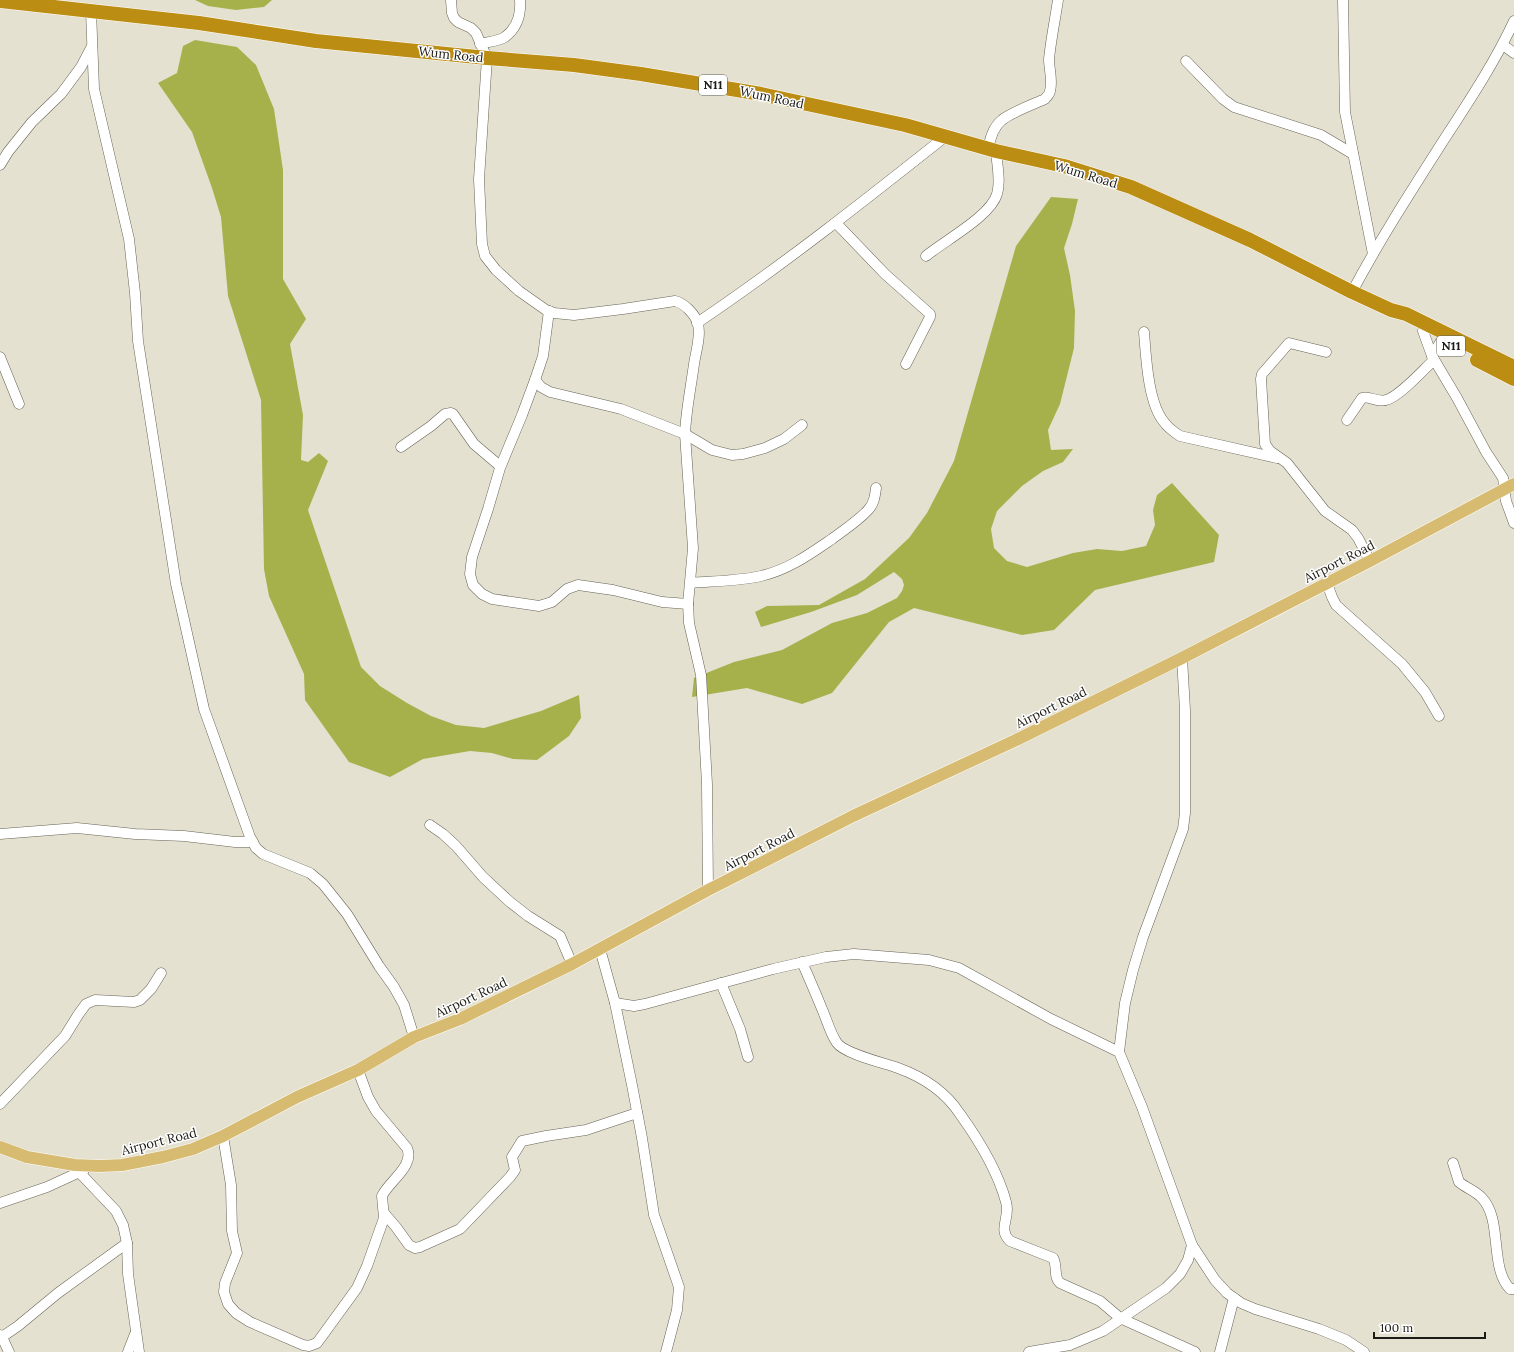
<svg xmlns="http://www.w3.org/2000/svg" width="1514" height="1352" font-family="Lora,serif">
  <style>
    .forest { fill: #a7b14c }
    .lines { fill: none; stroke-linecap: round; stroke-linejoin: round }
    .minor-casing { stroke: #676355; stroke-width: 11 }
    .major-casing { stroke: #fff; stroke-width: 13 }
    .highway-casing { stroke: #fff; stroke-width: 15 }
    .minor { stroke: #fff; stroke-width: 10 }
    .major { stroke: #d7bb71; stroke-width: 12 }
    .highway { stroke: #bc8d13; stroke-width: 14 }
    .labels { text-anchor: middle; stroke-width: 3; stroke-linejoin: round; paint-order: stroke }
    .shield { fill: #fff; stroke: #605f5b; stroke-width: 1 }
    .shield-label { font-size: 12px; font-weight: bold; fill: #1c1b15 }
    .street-label { font-size: 13px; fill: #1c1b15; stroke: #fff }
  </style>
  <rect width="100%" height="100%" fill="#e5e1d1"/>
  <g class="forest">
    <polygon points="195,0 272,0 264,7 236,10 208,6"/>
    <polygon points="195,40 237,47 256,65 274,109 283,170 283,279 306,319 290,344 303,415 301,460 308,462 319,453 328,461 308,510 361,667 380,686 407,703 431,716 456,725 484,728 541,711 579,695 581,718 569,736 537,760 513,759 492,753 470,751 423,759 390,777 349,762 305,700 304,674 269,596 264,569 261,400 228,296 221,217 212,188 192,132 158,83 177,73 183,46"/>
    <polygon points="1051,197 1078,199 1072,224 1064,248 1070,275 1075,311 1074,348 1060,404 1048,430 1051,450 1073,449 1063,462 1043,471 1022,486 997,511 991,529 994,548 1007,561 1027,567 1073,553 1097,549 1122,551 1146,546 1155,525 1153,510 1157,495 1172,483 1219,535 1214,562 1095,590 1054,630 1022,635 914,608 889,622 832,693 802,704 747,688 692,697 694,678 734,662 782,650 832,623 867,613 897,598 902,591 904,585 902,579 894,572 857,595 811,612 761,627 755,612 767,606 819,605 865,579 909,538 927,513 954,461 1016,246"/>
  </g>
  <g class="lines">
    <g class="minor-casing">
      <g id="minor">
        <path d="M451 0 452 13 454 18 458 22 471 28 476 33 487 58 479 179 482 244 485 256 496 270 519 291 546 310 554 313 574 315 623 309 675 301C684 303 695 314 698 324 701 336 696 351 694 364 691 387 686 410 685 434L693 548 688 604 689 623 701 675 707 784 708 890"/>
        <polyline points="1343,0 1345,112 1373,254"/>
        <polyline points="91,11 94,89 129,239 135,293 138,341 176,584 204,709 250,837 256,848 263,854 310,873 323,884 347,914 379,966 394,987 404,1005 414,1037"/>
        <path d="M480 44C488 42 499 41 505 37 517 28 521 14 520 0"/>
        <polyline points="1503,45 1514,53"/>
        <polyline points="1186,61 1223,99 1234,107 1321,135 1353,154"/>
        <path d="M988 149C990 139 993 127 1002 120 1010 113 1034 104 1045 99 1047 96 1050 94 1050 91 1053 81 1049 69 1049 59 1051 39 1055 20 1058 0"/>
        <polyline points="0,165 8,152 32,122 61,94 81,67 92,46"/>
        <polyline points="836,223 885,274 930,314 930,317 906,364"/>
        <path d="M926 256C944 241 991 216 997 194 1001 181 997 165 996 151"/>
        <path d="M1352 292C1378 243 1408 196 1438 149 1465 107 1493 66 1514 21"/>
        <polyline points="549,311 543,356 535,380 522,415 500,468 488,509 472,557 470,574 473,585 482,594 492,599 539,606 552,602 567,589 578,585 613,590 662,602 688,604"/>
        <path d="M697 323C783 265 864 201 946 136"/>
        <polyline points="1423,331 1432,356 1457,398 1486,452 1503,478 1506,501 1514,523"/>
        <path d="M1144 332C1146 357 1148 403 1164 422 1168 428 1174 432 1180 436L1277 458"/>
        <polyline points="1326,352 1289,343 1262,374 1261,379 1265,444 1270,451 1287,463 1325,511 1352,530 1358,538 1370,561"/>
        <polyline points="1432,356 1441,341"/>
        <polyline points="0,357 19,404"/>
        <polyline points="535,380 541,387 550,392 621,409 685,434 712,450 732,455 743,454 765,448 784,439 802,425"/>
        <path d="M1347 420 1362 398C1369 395 1377 403 1386 400 1399 397 1423 370 1434 360"/>
        <polyline points="401,447 431,426 445,414 451,413 453,414 474,444 500,466"/>
        <path d="M691 583C714 581 739 581 761 576 788 570 810 554 832 539 844 530 858 521 868 510 874 504 875 496 876 488"/>
        <polyline points="1327,583 1332,597 1336,605 1402,664 1425,692 1439,716"/>
        <polyline points="1182,658 1185,710 1185,813 1183,829 1143,937 1133,970 1125,1003 1119,1052 1142,1107 1192,1245 1215,1280 1227,1293 1241,1303 1255,1309 1319,1329 1346,1340 1364,1352"/>
        <polyline points="430,825 443,834 456,846 483,877 510,902 528,916 560,936 572,964"/>
        <polyline points="0,834 77,828 135,834 184,836 235,842 253,842"/>
        <polyline points="600,949 615,1003 632,1085 642,1138 654,1215 679,1287 677,1310 666,1352"/>
        <path d="M802 962C809 978 816 994 822 1009 827 1020 830 1033 837 1043 845 1054 884 1063 898 1068 923 1077 945 1091 960 1114 978 1139 998 1172 1006 1202 1011 1217 997 1229 1010 1241L1053 1258C1058 1266 1053 1277 1060 1283L1100 1301 1120 1318 1195 1352"/>
        <polyline points="721,983 740,1029 748,1057"/>
        <polyline points="615,1003 634,1006 645,1004 773,969 826,957 854,954 929,960 959,968 1051,1019 1119,1052"/>
        <polyline points="0,1104 65,1036 78,1015 86,1004 95,1000 134,1002 140,1000 151,989 161,973"/>
        <path d="M223 1136 231 1185 232 1231 237 1253 225 1283 224 1292 228 1304 236 1313 250 1322 303 1345 309 1346 317 1343 357 1288 367 1266 384 1218 382 1196C389 1181 415 1166 407 1148L376 1111 368 1097 358 1070"/>
        <path d="M1453 1163 1459 1182C1466 1188 1476 1191 1482 1198 1503 1220 1489 1267 1510 1289H1514"/>
        <polyline points="79,1172 116,1211 123,1225 127,1243 128,1274 139,1352"/>
        <polyline points="0,1203 47,1187 84,1170"/>
        <polyline points="384,1213 396,1227 409,1245 415,1248 420,1247 460,1229 510,1177 515,1170 512,1157 522,1141 546,1136 586,1130 637,1113"/>
        <polyline points="0,1335 2,1337 9,1352"/>
        <polyline points="2,1337 18,1326 58,1293 127,1243"/>
        <polyline points="128,1352 135,1334"/>
        <polyline points="1029,1352 1070,1345 1103,1331 1166,1288 1180,1274 1188,1260 1192,1245"/>
        <polyline points="1220,1352 1234,1298"/>
      </g>
    </g>
    <g class="major-casing">
      <polyline id="major" points="0,1147 27,1157 75,1165 100,1166 122,1165 163,1157 193,1149 223,1136 297,1097 358,1070 414,1037 460,1019 572,964 708,890 853,816 1016,740 1182,658 1370,561 1514,484"/>
    </g>
    <g class="highway-casing">
      <g id="highway">
        <polyline points="0,1 199,23 316,41 487,58 574,65 641,74 761,94 905,125 996,151 1064,166 1131,187 1250,240 1352,292 1391,310 1406,314 1514,367"/>
        <polyline points="1477,360 1514,379"/>
      </g>
    </g>
    <use href="#minor" class="minor"/>
    <use href="#major" class="major"/>
    <use href="#highway" class="highway"/>
  </g>
  <g class="labels">
    <g class="shield">
      <rect x="699" y="75" width="28" height="20" rx="3"/>
      <rect x="1437" y="336" width="28" height="20" rx="3"/>
    </g>
    <g class="shield-label">
      <text x="713" y="89">N11</text>
      <text x="1451" y="350">N11</text>
    </g>
    <g class="street-label">
      <text transform="translate(451 54) rotate(6)" y="5">Wum Road</text>
      <text transform="translate(772 97) rotate(12)" y="5">Wum Road</text>
      <text transform="translate(1086 174) rotate(17)" y="5">Wum Road</text>
      <text transform="translate(1339 561) rotate(-27)" y="5">Airport Road</text>
      <text transform="translate(1051 707) rotate(-26)" y="5">Airport Road</text>
      <text transform="translate(759 849) rotate(-27)" y="5">Airport Road</text>
      <text transform="translate(471 997) rotate(-25)" y="5">Airport Road</text>
      <text transform="translate(159 1141) rotate(-14)" y="5">Airport Road</text>
    </g>
  </g>
  <path d="M1374 1332v6h111v-6" fill="none" stroke="#1c1b15" stroke-width="2"/>
  <text x="1380" y="1332" font-size="12" fill="#1c1b15" stroke="#ffffff" stroke-width="3" paint-order="stroke">100 m</text>
</svg>
